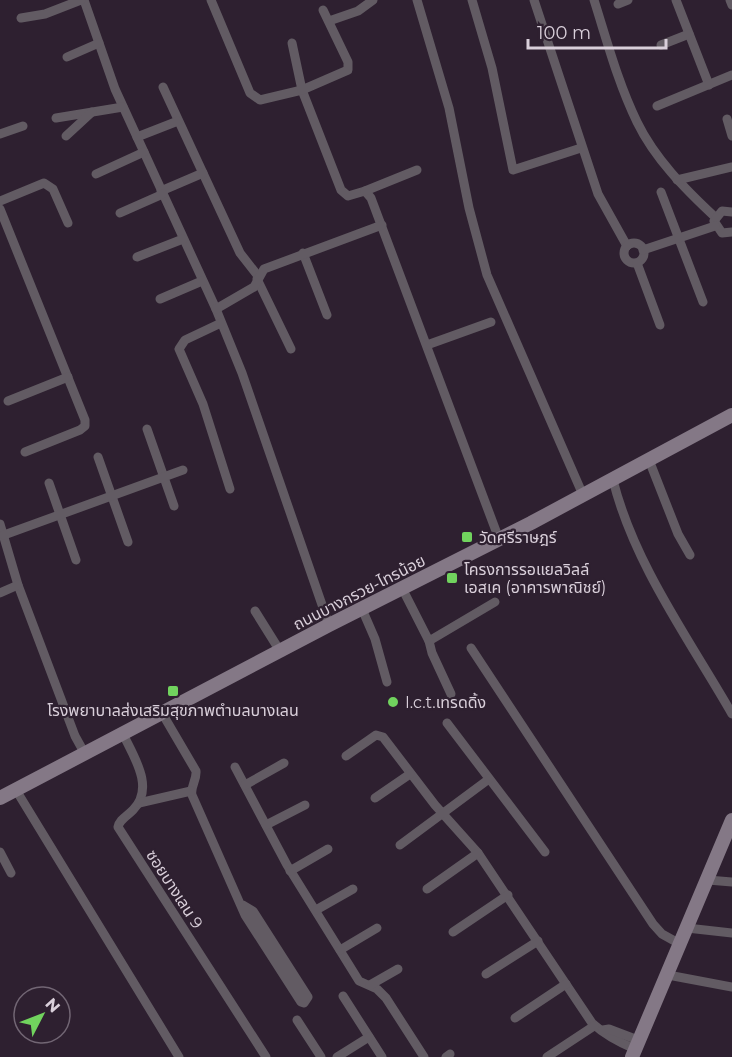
<svg xmlns="http://www.w3.org/2000/svg" width="732" height="1057" font-family="Montserrat,'Noto Sans Thai',sans-serif">
  <style>
    .lines { fill: none; stroke-linecap: round; stroke-linejoin: round }
    .street { stroke: #625b63; stroke-width: 9 }
    .secondary { stroke: #847886; stroke-width: 14 }
    .poi-dot { fill: #71d35e; stroke: #2e2030; stroke-width: 2 }
    .labels { text-anchor: middle; stroke-width: 4.5; stroke-linejoin: round; paint-order: stroke }
    .poi-label { font-size: 16px; fill: #d9cfda; stroke: #2e2030; text-anchor: start }
    .street-label { font-size: 16px; fill: #d9cfda; stroke: #2e2030 }
  </style>
  <rect width="100%" height="100%" fill="#2e2030"/>
  <g class="lines">
    <g class="street">
      <polyline points="84,0 115,89 216,309 242,373 329,625"/>
      <polyline points="211,0 250,93 260,100 302,90 341,190 348,196 365,191 371,198 499,539"/>
      <polyline points="417,0 449,108 469,208 487,275 583,495"/>
      <polyline points="472,0 492,68 513,170 581,148"/>
      <polyline points="534,0 598,194 627,246"/>
      <path d="M594 0C607 41 618 83 637 122 655 159 685 189 715 217"/>
      <polyline points="676,0 709,85"/>
      <polyline points="730,0 732,5"/>
      <polyline points="618,4 628,0"/>
      <polyline points="21,18 45,14 81,0"/>
      <polyline points="329,21 358,11 373,0"/>
      <polyline points="292,43 302,90 348,70 348,62 323,10"/>
      <polyline points="661,45 689,34"/>
      <polyline points="67,57 99,43"/>
      <polyline points="163,87 240,253 258,276"/>
      <polyline points="657,106 732,75"/>
      <polyline points="56,118 123,107"/>
      <polyline points="727,119 732,136"/>
      <polyline points="0,134 23,126"/>
      <polyline points="66,136 92,112"/>
      <polyline points="137,137 178,121"/>
      <polyline points="96,174 144,152"/>
      <polyline points="677,180 732,167"/>
      <polyline points="161,191 203,173"/>
      <polyline points="365,191 417,170"/>
      <polyline points="661,192 703,302"/>
      <polyline points="0,201 44,183 53,189 68,223"/>
      <polyline points="0,209 85,420 85,426 80,430 25,452"/>
      <polyline points="732,212 722,211 714,221 722,233 732,232"/>
      <polyline points="120,213 163,194"/>
      <circle cx="634" cy="253" r="10"/>
      <polyline points="643,250 715,226"/>
      <polyline points="303,253 327,315"/>
      <polyline points="137,257 183,239"/>
      <polyline points="637,263 660,325"/>
      <polyline points="257,279 291,349"/>
      <polyline points="160,299 202,281"/>
      <polyline points="216,309 254,287 264,269 382,225"/>
      <polyline points="221,323 185,340 179,349 203,404 230,489"/>
      <polyline points="427,345 491,322"/>
      <polyline points="8,401 68,377"/>
      <polyline points="147,429 174,506"/>
      <polyline points="98,457 128,542"/>
      <polyline points="649,460 678,534 690,555"/>
      <path d="M613 480C634 564 689 639 732 714"/>
      <polyline points="49,483 76,560"/>
      <polyline points="0,524 18,585 75,736 85,754"/>
      <polyline points="4,535 183,470"/>
      <polyline points="402,588 429,641 495,602"/>
      <polyline points="0,593 18,585"/>
      <polyline points="362,609 375,639 387,682"/>
      <polyline points="255,611 280,651"/>
      <polyline points="429,641 432,653 451,694"/>
      <polyline points="471,648 653,924 662,934 680,944"/>
      <path d="M162 713 196 771C197 780 190 787 192 795L245 915 301 1002 304 1003 308 997 253 911 243 905"/>
      <polyline points="447,723 545,852"/>
      <path d="M123 734C134 757 155 788 133 810 127 816 119 820 118 827L266 1057"/>
      <path d="M346 756 376 735 383 737 435 805 478 853 592 1023C605 1035 618 1042 635 1049"/>
      <polyline points="235,767 287,865 359,981 377,989 386,998 424,1057"/>
      <polyline points="245,785 284,763"/>
      <polyline points="16,790 179,1057"/>
      <polyline points="375,798 410,774"/>
      <polyline points="139,803 191,791"/>
      <polyline points="266,825 305,805"/>
      <polyline points="400,845 489,779"/>
      <polyline points="0,852 11,873"/>
      <polyline points="290,871 328,849"/>
      <polyline points="708,880 732,882"/>
      <polyline points="427,889 478,853"/>
      <polyline points="316,910 353,889"/>
      <polyline points="687,928 732,933"/>
      <polyline points="453,932 508,895"/>
      <polyline points="340,950 377,928"/>
      <polyline points="486,974 538,941"/>
      <polyline points="668,975 732,987"/>
      <polyline points="370,985 398,969"/>
      <polyline points="343,996 382,1057"/>
      <polyline points="515,1018 566,984"/>
      <polyline points="297,1020 321,1057"/>
      <polyline points="603,1030 609,1029 638,1040"/>
      <polyline points="337,1057 369,1037"/>
      <polyline points="446,1057 450,1054"/>
      <polyline points="547,1057 594,1026"/>
    </g>
    <g class="secondary">
      <polyline points="0,798 329,625 531,523 732,415"/>
      <polyline points="632,1057 732,820"/>
    </g>
  </g>
  <g class="poi-dot">
    <rect x="461" y="531" width="12" height="12" rx="3"/>
    <rect x="446" y="572" width="12" height="12" rx="3"/>
    <rect x="167" y="685" width="12" height="12" rx="3"/>
    <circle cx="393" cy="702" r="6"/>
  </g>
  <g class="labels">
    <g class="poi-label">
      <text x="479" y="543">วัดศรีราษฎร์</text>
      <text x="464" y="575">โครงการรอแยลวิลล์<tspan x="464" dy="18">เอสเค (อาคารพาณิชย์)</tspan></text>
      <text x="405" y="708">I.c.t.เทรดดิ้ง</text>
      <text x="173" y="716" text-anchor="middle">โรงพยาบาลส่งเสริมสุขภาพตำบลบางเลน</text>
    </g>
    <g class="street-label">
      <text transform="translate(359 592) rotate(-27)" y="6">ถนนบางกรวย-ไทรน้อย</text>
      <text transform="translate(175 889) rotate(57)" y="6">ซอยบางเลน 9</text>
    </g>
  </g>
  <g transform="translate(42 1015) rotate(48)"><circle r="28" fill="#2e2030" stroke="#726674" stroke-width="1.5"/>
  <path d="M0-4.5L10 22L0 15L-10 22Z" fill="#71d35e"/>
  <text y="-9" font-size="16" font-weight="bold" text-anchor="middle" fill="#d9cfda">N</text>
  </g>
  <path d="M528 39v9h138v-9" fill="none" stroke="#d9cfda" stroke-width="3"/>
  <text x="537" y="39" font-size="18" fill="#d9cfda" stroke="#2e2030" stroke-width="4.5" paint-order="stroke">100 m</text>
</svg>
